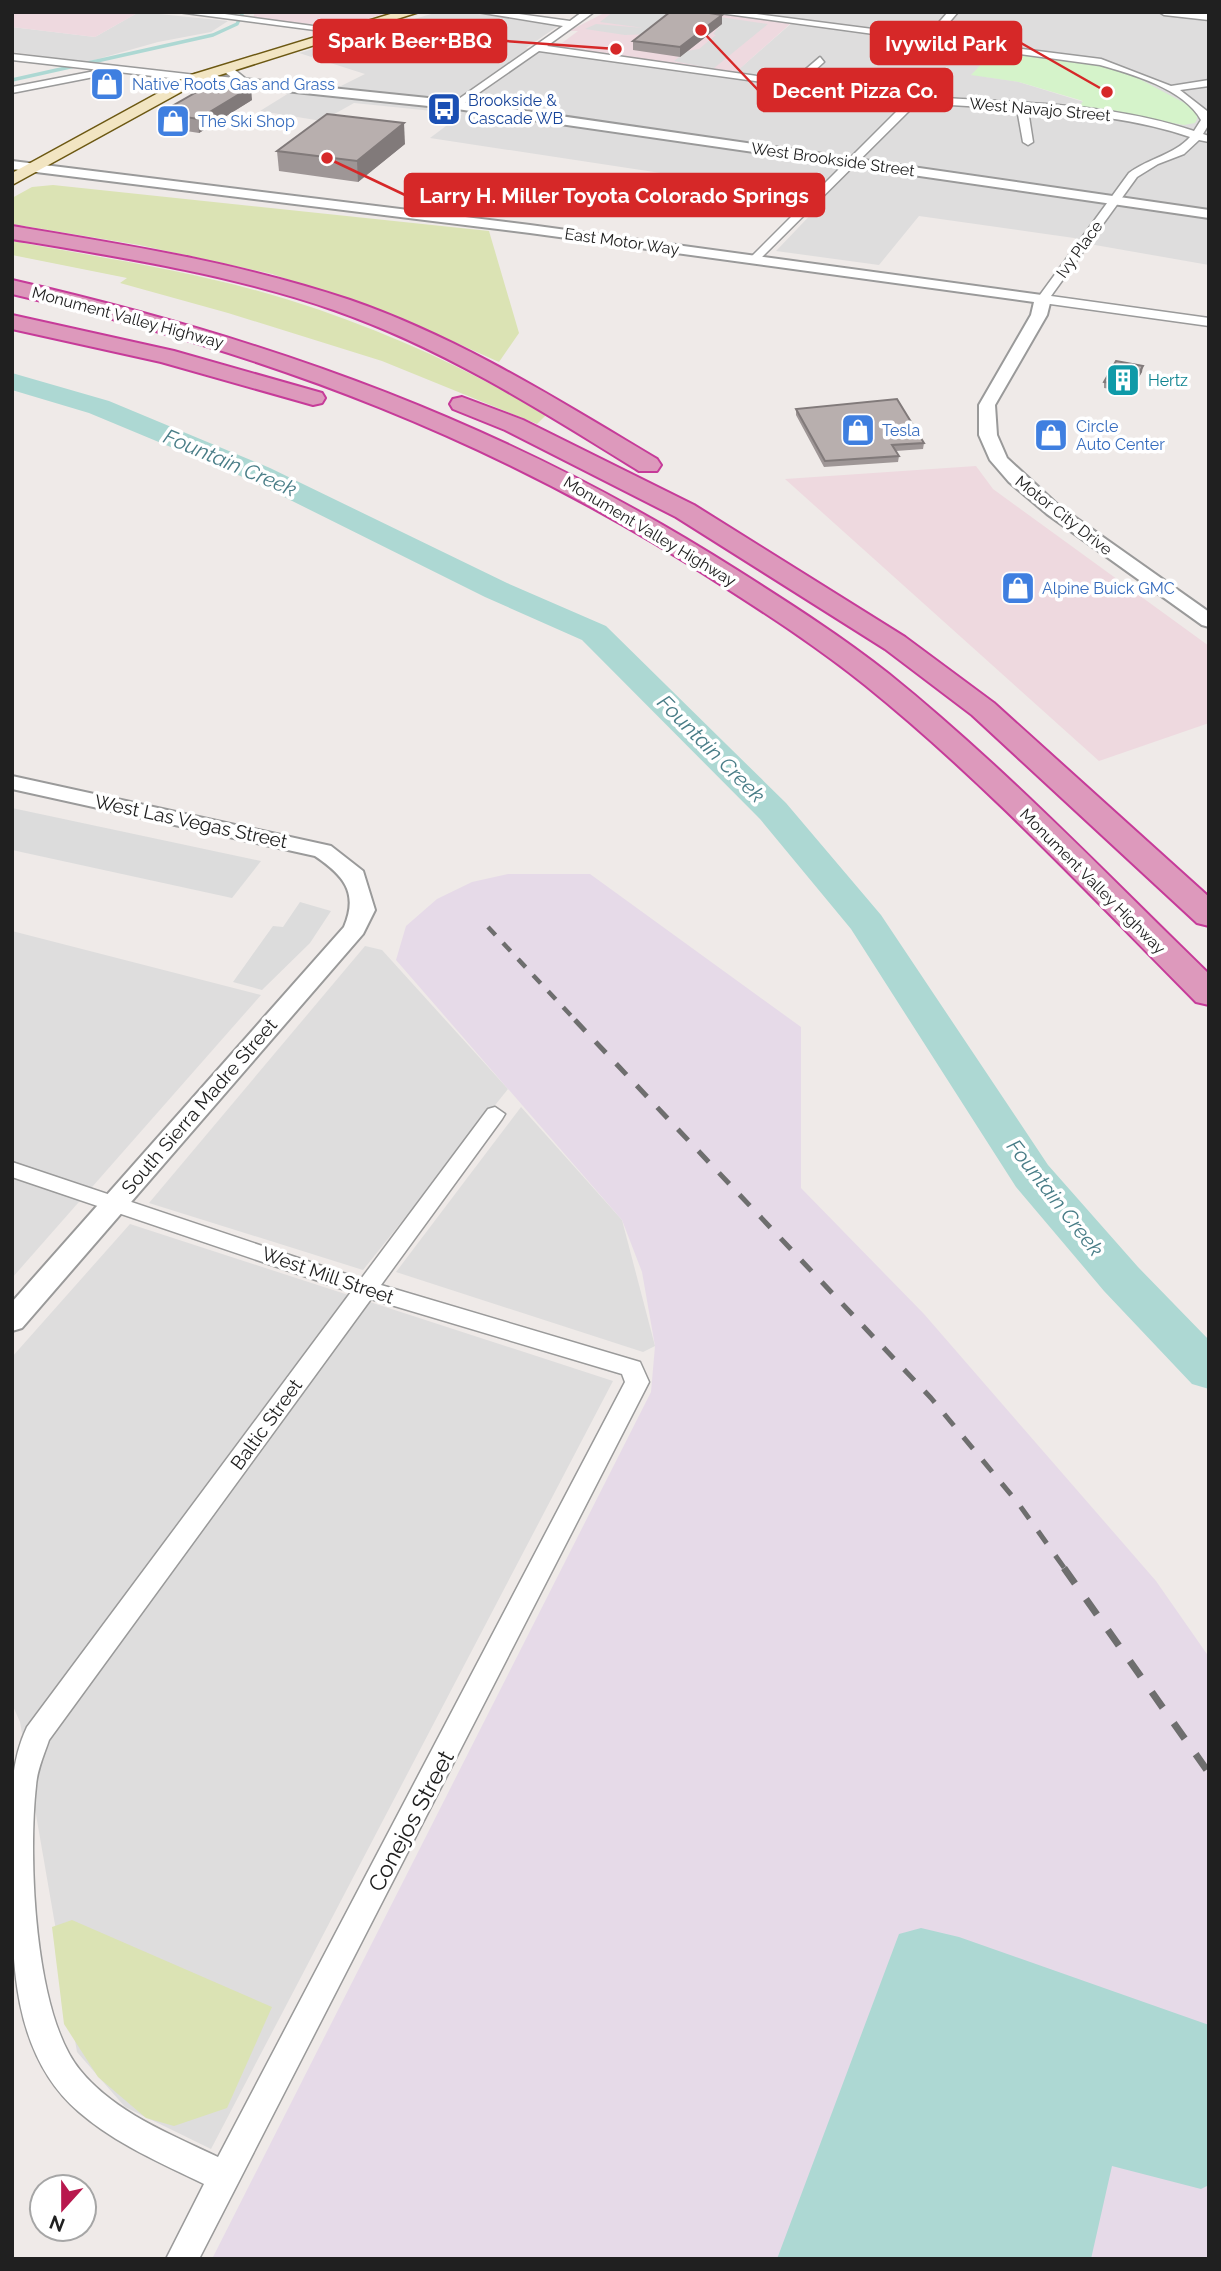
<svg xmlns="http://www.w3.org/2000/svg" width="1221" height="2271" font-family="Raleway,sans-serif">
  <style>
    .residential { fill: #dedddd; fill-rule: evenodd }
    .commercial { fill: #eed9df }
    .industrial { fill: #e6dae8 }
    .grass { fill: #dbe3b4 }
    .park { fill: #d5f3ca }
    .parking { fill: #dcdcdc }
    .water { fill: #add8d3 }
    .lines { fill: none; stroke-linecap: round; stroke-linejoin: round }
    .stream { stroke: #add8d3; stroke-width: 3.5 }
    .river { fill: #add8d3; fill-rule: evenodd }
    .minor-casing { stroke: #9a9a9a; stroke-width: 3 }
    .tertiary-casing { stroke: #9a9a9a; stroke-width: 4 }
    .secondary-casing { stroke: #6c5812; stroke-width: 3 }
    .motorway-casing { stroke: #c63b99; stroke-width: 4 }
    .minor { fill: #fff; fill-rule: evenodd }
    .tertiary { fill: #fff; fill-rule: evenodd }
    .secondary { fill: #f2e5c2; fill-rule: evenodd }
    .motorway { fill: #dd99bc; fill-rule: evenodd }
    .rail-far2 { stroke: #6e6e6e; stroke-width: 4.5; stroke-dasharray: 11 11; stroke-linecap: butt }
    .rail-far1 { stroke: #6e6e6e; stroke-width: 5; stroke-dasharray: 15 15; stroke-linecap: butt }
    .rail { stroke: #6e6e6e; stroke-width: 7; stroke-dasharray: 19 19; stroke-linecap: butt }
    .wall { fill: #9e9696 }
    .shaded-wall { fill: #817a7a }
    .building { fill: #b8afae; stroke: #817a7a; stroke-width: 2 }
    .labels { text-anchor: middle; stroke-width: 7; stroke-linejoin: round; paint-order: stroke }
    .far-shop-label { font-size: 16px; fill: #366cbe; stroke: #fff; text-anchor: start }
    .far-transit-label { font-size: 16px; fill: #164399; stroke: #fff; text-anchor: start }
    .far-street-label { font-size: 16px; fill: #202020; stroke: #fff }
    .far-culture-label { font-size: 16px; fill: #0d838f; stroke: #fff; text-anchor: start }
    .street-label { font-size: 19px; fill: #202020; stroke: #fff }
    .water-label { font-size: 21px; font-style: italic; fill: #497d87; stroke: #fff }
    .near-street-label { font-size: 23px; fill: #202020; stroke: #fff }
    .leader { fill: none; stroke: #d62828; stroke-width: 2.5 }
    .callout-dot { fill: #d62828; stroke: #fff; stroke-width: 2.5 }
    .callout { fill: #d62828; stroke: #d62828; stroke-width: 2.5 }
    .callout-label { font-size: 21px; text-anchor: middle; font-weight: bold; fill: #fff }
  </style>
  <rect width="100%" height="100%" fill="#efeae8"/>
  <g class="residential">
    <polygon points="139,12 228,21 211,32 158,42 87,62 12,52 12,27 95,37"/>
    <path d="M438 12H465L558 26 526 48 730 77 794 21 733 12H1209V265L1095 245 1074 238 919 216 879 265 776 251 819 206 693 187 700 179 430 138 462 114 354 103 322 121 260 111 289 93 341 86 365 74 299 53ZM972 75 1190 106 1113 112 1080 107 1084 102 1019 82Z"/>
    <polygon points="12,931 261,995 12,1278"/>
    <polygon points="365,946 382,950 508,1089 363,1270 149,1203"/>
    <polygon points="521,1107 622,1220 655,1346 643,1352 396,1272"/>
    <polygon points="130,1224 613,1381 211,2149 125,2107 77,2052 20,1722 12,1704 12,1357"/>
  </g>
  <g class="commercial">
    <polygon points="12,12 139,12 95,37 12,27"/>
    <polygon points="255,12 391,12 338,27 253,18"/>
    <polygon points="606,12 703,12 791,23 735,73 553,47 552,44 562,43 578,31 569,31"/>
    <polygon points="976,466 993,489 1209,646 1209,723 1099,761 785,479"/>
  </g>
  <polygon class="industrial" points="508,874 590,874 801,1027 801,1188 924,1314 1156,1581 1209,1657 1209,2259 212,2259 651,1392 655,1346 642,1272 622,1220 396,960 406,926 437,899 472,882"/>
  <g class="grass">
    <polygon points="53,185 489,231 519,333 499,362 403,319 272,274 139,245 12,224 12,198 32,187"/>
    <path d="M12 241C104 258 199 272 289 300 379 328 465 367 546 415L537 424 382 361 228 313 120 283 127 278 12 255Z"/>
    <polygon points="72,1920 272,2007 227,2108 174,2126 146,2118 98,2077 64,2024 52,1927"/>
  </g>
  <path class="park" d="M996 49 1109 67 1130 74 1190 106C1196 111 1200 115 1195 123L1184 125 1079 107 1083 101 1019 82 971 75Z"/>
  <g class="parking">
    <polygon points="613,12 681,12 653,34 625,35 585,29 596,24 644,28 600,22"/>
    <polygon points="720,17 768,24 713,69 674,61 687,51 699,49 716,35 713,34 721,24"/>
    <polygon points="12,808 261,861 232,898 12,850"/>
    <polygon points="300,902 331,911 310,943 262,990 233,982 273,926 283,927"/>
  </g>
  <polygon class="water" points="921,1928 959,1937 1209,2025 1209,2185 1201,2189 1112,2166 1091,2259 777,2259 899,1934"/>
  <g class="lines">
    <polyline class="stream" points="12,80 213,35 237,24 243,12"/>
    <polygon class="river" points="12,373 109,401 270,468 507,583 606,626 786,803 881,915 1048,1165 1138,1267 1209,1340 1209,1389 1192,1384 1104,1291 1016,1187 851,929 760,819 582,640 485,597 250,480 89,413 12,390"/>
    <g class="minor-casing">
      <g id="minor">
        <polygon points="178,12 210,12 350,31 345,34"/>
        <path d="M477 12H505L570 21 582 12H594L547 46 792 81 820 57 824 62 802 82C834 86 866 92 898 95 997 103 1098 99 1194 131L1201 120C1184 89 1132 74 1100 65L712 12H741L927 36 948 12H958L936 38 1101 59 1171 86 1209 80V86L1180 90 1207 111 1209 124 1203 134 1209 136V142L1199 140 1184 154 1158 164 1137 177 1051 296 1209 318V326L1043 303 1037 299 1129 173C1149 158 1174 155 1190 137 1137 119 1083 114 1028 110L1033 142 1028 145 1023 142 1017 109 917 103 756 263 750 259 752 256 906 102 539 51 457 108 452 105 453 103 563 26Z"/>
        <polygon points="1159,12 1209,14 1209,20 1164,15"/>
        <polygon points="12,54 196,75 201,78 196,81 101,70 104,75 12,93 12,87 100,70 12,60"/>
        <polygon points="222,66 230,66 251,83 242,85 222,70"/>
        <path d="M495 1107 505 1114 502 1119 381 1285 640 1362 649 1382 199 2259H166L204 2184C161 2163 116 2144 79 2112 9 2052 12 1953 12 1868 12 1820 6 1771 27 1727L351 1292 12 1177V1162L361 1279 488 1109ZM371 1299 622 1374 625 1382 218 2157C170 2134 114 2112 80 2070 34 2014 28 1857 36 1786 37 1770 44 1755 49 1740Z"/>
      </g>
    </g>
    <g class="tertiary-casing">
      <g id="tertiary">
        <polygon points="196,74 457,101 1209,210 1209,218 457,109 191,81 190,78"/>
        <polygon points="12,161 530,225 1049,296 1051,299 1047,315 995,405 997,435 1007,458 1059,506 1209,612 1209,627 1202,625 1047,514 1009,482 990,460 979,435 979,405 1031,315 1034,302 530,233 12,169"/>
        <path d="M12 776 331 846 363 871 375 910 363 934 22 1328 12 1331V1302L344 927C359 892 343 875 315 856L12 789Z"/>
      </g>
    </g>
    <g class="secondary-casing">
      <polygon id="secondary" points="397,12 419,12 201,81 12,185 12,173 191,75"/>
    </g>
    <g class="motorway-casing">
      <g id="motorway">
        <path d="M12 226C126 245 241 263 350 300 460 338 558 400 657 459L661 465 657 471H639C541 410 443 348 334 310 230 274 120 257 12 239Z"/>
        <path d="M12 280C277 341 507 424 737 570 789 603 841 636 889 674 1003 766 1104 872 1209 974V1005L1196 1002C1089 894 984 781 865 685 819 648 770 616 720 584 498 440 269 353 12 294Z"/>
        <polygon points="12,315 174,351 322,393 325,398 322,403 313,405 161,362 12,329"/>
        <polygon points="462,397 523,420 694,505 905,637 994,703 1209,897 1209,926 1197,923 972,715 885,649 676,517 505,430 453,409 450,404 453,399"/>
      </g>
    </g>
    <use href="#minor" class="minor"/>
    <use href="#tertiary" class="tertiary"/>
    <use href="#secondary" class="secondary"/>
    <use href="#motorway" class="motorway"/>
    <polyline class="rail-far2" points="488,927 577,1022"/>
    <polyline class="rail-far1" points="575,1020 931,1398 1018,1503 1065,1569"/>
    <polyline class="rail" points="1064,1568 1209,1773"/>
  </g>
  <g class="wall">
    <polygon points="722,24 680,57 633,50 633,41"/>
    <polygon points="252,100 199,133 161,127 160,113"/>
    <polygon points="405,144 358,182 279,171 277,151"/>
    <polygon points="1142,372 1130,392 1104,388 1104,382"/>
    <polygon points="796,409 924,443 923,449 896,451 899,456 898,462 824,467 796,415"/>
  </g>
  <g class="shaded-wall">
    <polygon points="722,15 722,24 680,57 680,47"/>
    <polygon points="251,87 252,100 199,133 198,119"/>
    <polygon points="404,123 405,144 358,182 357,161"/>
    <polygon points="1143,366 1142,372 1130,392 1131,386"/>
  </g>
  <g class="building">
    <polygon points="670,12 703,12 722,15 680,47 633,41"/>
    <polygon points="214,82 251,87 198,119 160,113"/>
    <polygon points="327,114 404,123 357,161 277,151"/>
    <polygon points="1116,361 1143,366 1131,386 1104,382"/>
    <polygon points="897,399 924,443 892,445 899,456 825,461 796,409"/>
  </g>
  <defs>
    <g id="shop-square" transform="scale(1.75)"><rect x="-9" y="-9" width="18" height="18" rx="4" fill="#3f7fe0" stroke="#fff"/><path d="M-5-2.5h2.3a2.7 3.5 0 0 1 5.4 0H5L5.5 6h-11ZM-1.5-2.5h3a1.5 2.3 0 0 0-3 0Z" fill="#fff"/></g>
    <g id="bus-square" transform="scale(1.75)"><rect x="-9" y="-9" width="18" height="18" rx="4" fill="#1a4fb4" stroke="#fff"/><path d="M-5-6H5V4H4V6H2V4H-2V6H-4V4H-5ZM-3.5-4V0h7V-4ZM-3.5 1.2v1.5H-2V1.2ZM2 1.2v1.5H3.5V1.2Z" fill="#fff"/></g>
    <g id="building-square" transform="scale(1.75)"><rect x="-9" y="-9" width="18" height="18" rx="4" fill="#0f9aa8" stroke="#fff"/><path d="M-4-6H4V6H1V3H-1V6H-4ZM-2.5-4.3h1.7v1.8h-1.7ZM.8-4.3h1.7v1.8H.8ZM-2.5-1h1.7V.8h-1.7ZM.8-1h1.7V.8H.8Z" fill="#fff"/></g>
  </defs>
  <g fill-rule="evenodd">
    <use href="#shop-square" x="107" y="84"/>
    <use href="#bus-square" x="444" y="109"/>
    <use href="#shop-square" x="173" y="121"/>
    <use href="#building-square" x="1123" y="380"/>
    <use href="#shop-square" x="858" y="430"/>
    <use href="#shop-square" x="1051" y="435"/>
    <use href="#shop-square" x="1018" y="588"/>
  </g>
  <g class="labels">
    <g class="far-shop-label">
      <text x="132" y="90">Native Roots Gas and Grass</text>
      <text x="198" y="127">The Ski Shop</text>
      <text x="1076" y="432">Circle<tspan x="1076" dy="18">Auto Center</tspan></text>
      <text x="882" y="436">Tesla</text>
      <text x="1042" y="594">Alpine Buick GMC</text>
    </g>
    <g class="far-transit-label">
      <text x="468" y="106">Brookside &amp;<tspan x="468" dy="18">Cascade WB</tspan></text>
    </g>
    <g class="far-street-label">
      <text transform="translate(1040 109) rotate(5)" y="6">West Navajo Street</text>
      <text transform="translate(833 159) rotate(8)" y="6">West Brookside Street</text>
      <text transform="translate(622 241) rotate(8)" y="6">East Motor Way</text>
      <text transform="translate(1079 249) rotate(-54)" y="6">Ivy Place</text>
      <text transform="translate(128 317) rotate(15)" y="6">Monument Valley Highway</text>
      <text transform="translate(1064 515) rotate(38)" y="6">Motor City Drive</text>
      <text transform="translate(650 531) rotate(31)" y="6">Monument Valley Highway</text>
      <text transform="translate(1093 881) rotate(45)" y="6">Monument Valley Highway</text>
    </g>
    <g class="far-culture-label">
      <text x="1148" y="386">Hertz</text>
    </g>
    <g class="street-label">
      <text transform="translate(191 821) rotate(12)" y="7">West Las Vegas Street</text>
      <text transform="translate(199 1106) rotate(-49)" y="7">South Sierra Madre Street</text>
      <text transform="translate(328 1275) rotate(19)" y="7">West Mill Street</text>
      <text transform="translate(266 1424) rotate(-54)" y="7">Baltic Street</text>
    </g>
    <g class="water-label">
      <text transform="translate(230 463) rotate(23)" y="7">Fountain Creek</text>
      <text transform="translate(711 749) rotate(45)" y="7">Fountain Creek</text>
      <text transform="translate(1055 1198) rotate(52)" y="7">Fountain Creek</text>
    </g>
    <g class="near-street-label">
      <text transform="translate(411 1821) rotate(-62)" y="8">Conejos Street</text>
    </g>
  </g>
  <path class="leader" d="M616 49L506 41M1107 92L1021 43M701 30L758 90M327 158L405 195"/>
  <g class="callout-dot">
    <circle cx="616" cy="49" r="7"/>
    <circle cx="1107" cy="92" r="7"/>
    <circle cx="701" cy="30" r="7"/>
    <circle cx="327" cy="158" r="7"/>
  </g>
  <g class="callout">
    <rect x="314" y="20" width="192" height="42" rx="7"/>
    <rect x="871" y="22" width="150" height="42" rx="7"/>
    <rect x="758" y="69" width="194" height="42" rx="7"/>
    <rect x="405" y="174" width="419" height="42" rx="7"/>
  </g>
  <g class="callout-label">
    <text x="410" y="48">Spark Beer+BBQ</text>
    <text x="946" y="51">Ivywild Park</text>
    <text x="855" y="98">Decent Pizza Co.</text>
    <text x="614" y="203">Larry H. Miller Toyota Colorado Springs</text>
  </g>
  <rect width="1221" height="2271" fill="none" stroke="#202020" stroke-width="28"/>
  <g transform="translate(63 2208) rotate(201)"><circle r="33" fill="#ffffff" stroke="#a6a6a6" stroke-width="2"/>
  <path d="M0-5L12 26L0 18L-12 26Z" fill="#b8184d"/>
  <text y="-10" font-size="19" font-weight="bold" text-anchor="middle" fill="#202020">N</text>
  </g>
</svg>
